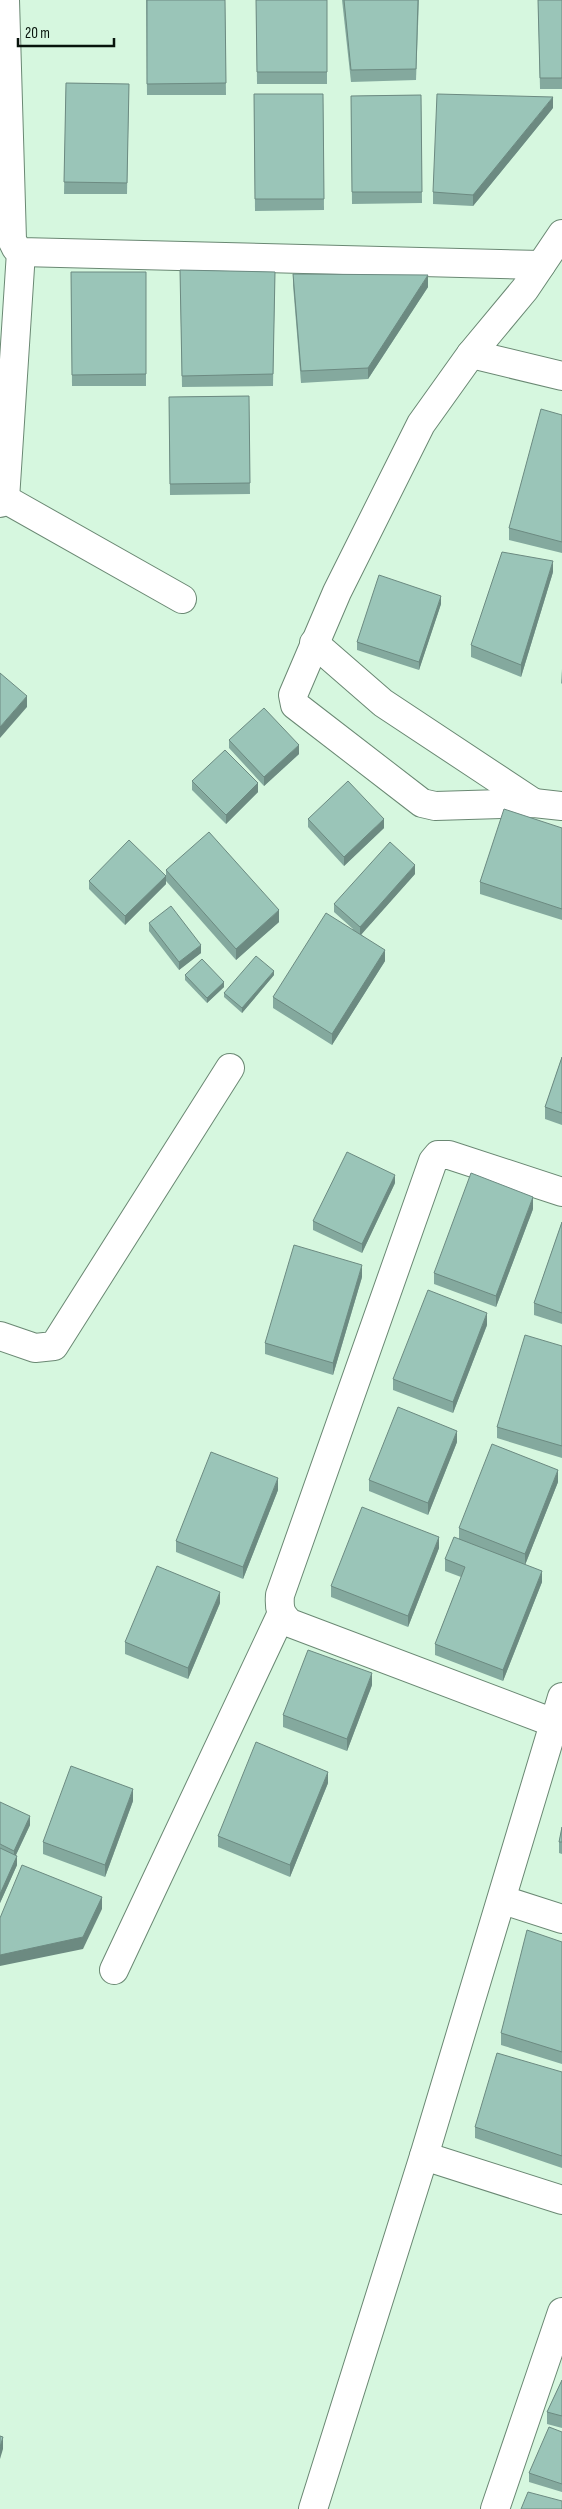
<svg xmlns="http://www.w3.org/2000/svg" width="562" height="2509" font-family="'Sofia Sans Condensed',sans-serif">
  <style>
    .lines { fill: none; stroke-linecap: round; stroke-linejoin: round }
    .minor-casing { stroke: #6a8873; stroke-width: 30 }
    .minor { stroke: #fff; stroke-width: 28 }
    .wall { fill: #84a99e }
    .shaded-wall { fill: #6c8a81 }
    .building { fill: #9ac5b8; stroke: #6c8a81 }
  </style>
  <rect width="100%" height="100%" fill="#d6f7df"/>
  <g class="lines">
    <g class="minor-casing">
      <g id="minor">
        <polyline points="5,0 12,240 16,248 21,252 541,265"/>
        <polyline points="562,234 525,289 471,354 421,424 337,592 293,695 295,705 422,803 435,806 534,803 562,806"/>
        <polyline points="471,354 562,376"/>
        <polyline points="5,499 182,599"/>
        <polyline points="0,503 5,499 21,252"/>
        <polyline points="314,643 383,703 534,803"/>
        <polyline points="0,1336 35,1348 54,1346 230,1068"/>
        <path d="M554 1723 290 1623C280 1614 279 1608 280 1595L433 1161 438 1155H449L562 1192"/>
        <polyline points="503,1900 562,1919"/>
        <polyline points="114,1970 281,1615"/>
        <polyline points="424,2156 562,2200"/>
        <polyline points="313,2509 424,2156 562,1697"/>
        <polyline points="495,2509 562,2312"/>
      </g>
    </g>
    <use href="#minor" class="minor"/>
  </g>
  <g class="wall">
    <polygon points="146,0 225,0 226,95 147,95"/>
    <polygon points="256,0 327,0 327,84 257,84"/>
    <polygon points="342,0 419,0 416,80 351,82"/>
    <polygon points="538,0 562,0 562,89 540,89"/>
    <polygon points="66,83 129,84 127,194 64,194"/>
    <polygon points="254,94 323,94 324,210 255,211"/>
    <polygon points="421,95 422,203 352,204 351,96"/>
    <polygon points="553,108 473,206 433,204 433,192"/>
    <polygon points="180,270 275,272 273,386 182,387"/>
    <polygon points="71,272 146,272 146,386 72,386"/>
    <polygon points="293,274 428,287 368,379 301,383 293,285"/>
    <polygon points="249,396 250,494 170,495 169,397"/>
    <polygon points="562,415 562,553 509,540 509,528"/>
    <polygon points="553,572 521,677 471,657 471,645"/>
    <polygon points="441,604 419,670 357,650 357,642"/>
    <polygon points="562,669 562,684 561,683"/>
    <polygon points="229,740 299,754 264,786 229,748"/>
    <polygon points="192,781 258,792 226,824 192,790"/>
    <polygon points="308,819 384,828 344,866 308,827"/>
    <polygon points="562,828 562,920 480,894 480,882"/>
    <polygon points="166,870 279,922 236,960 166,881"/>
    <polygon points="415,874 361,934 385,961 332,1045 273,1008 273,997 353,929 334,912 334,904"/>
    <polygon points="89,881 166,884 125,925 89,889"/>
    <polygon points="149,923 201,953 179,970 149,931"/>
    <polygon points="185,975 224,987 207,1003 185,980"/>
    <polygon points="274,975 242,1013 224,997 224,993"/>
    <polygon points="562,1057 562,1125 545,1119 545,1107"/>
    <polygon points="395,1183 362,1253 313,1230 313,1221"/>
    <polygon points="533,1209 496,1307 434,1284 434,1273"/>
    <polygon points="562,1222 562,1324 534,1315 534,1303"/>
    <polygon points="362,1277 333,1375 265,1354 265,1343"/>
    <polygon points="487,1325 453,1413 393,1390 393,1379"/>
    <polygon points="562,1346 562,1458 497,1438 497,1427"/>
    <polygon points="457,1442 428,1515 369,1491 369,1480"/>
    <polygon points="558,1482 525,1565 542,1582 503,1681 435,1655 435,1644 461,1577 445,1571 445,1559 459,1539 459,1528"/>
    <polygon points="278,1490 243,1579 176,1552 176,1541"/>
    <polygon points="439,1548 408,1627 331,1597 331,1586"/>
    <polygon points="220,1603 188,1679 125,1654 125,1642"/>
    <polygon points="372,1685 347,1751 283,1727 283,1715"/>
    <polygon points="328,1783 290,1877 218,1847 218,1836"/>
    <polygon points="133,1801 105,1877 43,1854 43,1842"/>
    <polygon points="0,1802 30,1825 16,1855 17,1865 0,1903"/>
    <polygon points="562,1827 562,1854 559,1853 559,1842"/>
    <polygon points="562,1942 562,2064 501,2045 501,2033"/>
    <polygon points="562,2072 562,2168 475,2138 475,2127"/>
    <polygon points="562,2380 562,2428 547,2424 547,2412"/>
    <polygon points="562,2432 562,2492 529,2482 529,2473"/>
  </g>
  <g class="shaded-wall">
    <polygon points="553,97 553,108 473,206 473,195"/>
    <polygon points="428,275 428,287 368,379 368,368"/>
    <polygon points="553,561 553,572 521,677 521,665"/>
    <polygon points="441,596 441,604 419,670 419,662"/>
    <polygon points="27,696 27,707 0,738 0,727"/>
    <polygon points="299,745 299,754 264,786 264,777"/>
    <polygon points="258,783 258,792 226,824 226,815"/>
    <polygon points="384,819 384,828 344,866 344,857"/>
    <polygon points="415,865 415,874 360,936 360,927"/>
    <polygon points="166,876 166,884 125,925 125,916"/>
    <polygon points="279,910 279,922 236,960 236,949"/>
    <polygon points="201,945 201,953 179,970 179,962"/>
    <polygon points="385,950 385,961 332,1045 332,1034"/>
    <polygon points="274,971 274,975 242,1013 242,1008"/>
    <polygon points="224,982 224,987 207,1003 207,998"/>
    <polygon points="395,1175 395,1183 362,1253 362,1244"/>
    <polygon points="533,1197 533,1209 496,1307 496,1296"/>
    <polygon points="362,1265 362,1277 333,1375 333,1363"/>
    <polygon points="487,1313 487,1325 453,1413 453,1402"/>
    <polygon points="457,1431 457,1442 428,1515 428,1503"/>
    <polygon points="558,1470 558,1482 525,1565 525,1554"/>
    <polygon points="278,1478 278,1490 243,1579 243,1567"/>
    <polygon points="439,1537 439,1548 408,1627 408,1616"/>
    <polygon points="542,1571 542,1582 503,1681 503,1670"/>
    <polygon points="220,1592 220,1603 188,1679 188,1668"/>
    <polygon points="372,1673 372,1685 347,1751 347,1739"/>
    <polygon points="328,1772 328,1783 290,1877 290,1865"/>
    <polygon points="133,1789 133,1801 105,1877 105,1865"/>
    <polygon points="30,1816 30,1825 14,1859 14,1851"/>
    <polygon points="17,1856 17,1865 0,1903 0,1894"/>
    <polygon points="102,1897 102,1909 83,1949 0,1966 0,1955"/>
    <polygon points="3,2437 3,2449 0,2459 0,2447"/>
  </g>
  <g class="building">
    <polygon points="147,0 225,0 226,83 147,84"/>
    <polygon points="256,0 327,0 327,72 257,72"/>
    <polygon points="344,0 418,0 416,69 351,70"/>
    <polygon points="538,0 562,0 562,78 540,78"/>
    <polygon points="66,83 129,84 127,183 64,182"/>
    <polygon points="254,94 323,94 324,199 255,199"/>
    <polygon points="437,94 553,97 473,195 433,192"/>
    <polygon points="421,95 422,192 352,192 351,96"/>
    <polygon points="180,270 275,272 273,374 182,376"/>
    <polygon points="71,272 146,272 146,374 72,375"/>
    <polygon points="293,274 428,275 368,368 301,371"/>
    <polygon points="249,396 250,483 170,484 169,397"/>
    <polygon points="541,409 562,415 562,542 509,528"/>
    <polygon points="502,552 553,561 521,665 471,645"/>
    <polygon points="379,575 441,596 419,662 357,642"/>
    <polygon points="0,673 27,696 0,727"/>
    <polygon points="264,708 299,745 264,777 229,740"/>
    <polygon points="225,750 258,783 226,815 192,781"/>
    <polygon points="348,781 384,819 344,857 308,819"/>
    <polygon points="504,809 562,828 562,909 480,882"/>
    <polygon points="209,832 279,910 236,949 166,870"/>
    <polygon points="129,840 166,876 125,916 89,881"/>
    <polygon points="390,842 415,865 360,927 334,904"/>
    <polygon points="171,906 201,945 179,962 149,923"/>
    <polygon points="326,913 385,950 332,1034 273,997"/>
    <polygon points="256,956 274,971 242,1008 224,993"/>
    <polygon points="202,959 224,982 207,998 185,975"/>
    <polygon points="562,1057 562,1113 545,1107"/>
    <polygon points="347,1152 395,1175 362,1244 313,1221"/>
    <polygon points="471,1173 533,1197 496,1296 434,1273"/>
    <polygon points="562,1222 562,1313 534,1303"/>
    <polygon points="294,1245 362,1265 333,1363 265,1343"/>
    <polygon points="428,1290 487,1313 453,1402 393,1379"/>
    <polygon points="525,1335 562,1346 562,1446 497,1427"/>
    <polygon points="398,1407 457,1431 428,1503 369,1480"/>
    <polygon points="492,1444 558,1470 525,1554 459,1528"/>
    <polygon points="211,1452 278,1478 243,1567 176,1541"/>
    <polygon points="362,1507 439,1537 408,1616 331,1586"/>
    <polygon points="454,1537 542,1571 503,1670 435,1644 465,1567 445,1559"/>
    <polygon points="157,1566 220,1592 188,1668 125,1642"/>
    <polygon points="308,1650 372,1673 347,1739 283,1715"/>
    <polygon points="256,1742 328,1772 290,1865 218,1836"/>
    <polygon points="71,1766 133,1789 105,1865 43,1842"/>
    <polygon points="0,1802 30,1816 14,1851 0,1844"/>
    <polygon points="562,1827 562,1842 559,1842"/>
    <polygon points="0,1848 17,1856 0,1894"/>
    <polygon points="22,1865 102,1897 83,1937 0,1955 0,1918"/>
    <polygon points="527,1930 562,1942 562,2052 501,2033"/>
    <polygon points="497,2053 562,2072 562,2156 475,2127"/>
    <polygon points="562,2380 562,2416 547,2412"/>
    <polygon points="549,2427 562,2432 562,2484 529,2473"/>
    <polygon points="0,2436 3,2437 0,2447"/>
    <polygon points="528,2492 562,2501 562,2509 521,2509"/>
  </g>
  <path d="M18 38v8h96v-8" fill="none" stroke="#08140c" stroke-width="2.5"/>
  <text x="25" y="38" font-size="15" fill="#08140c" stroke="#d6f7df" stroke-width="4" paint-order="stroke">20 m</text>
</svg>
